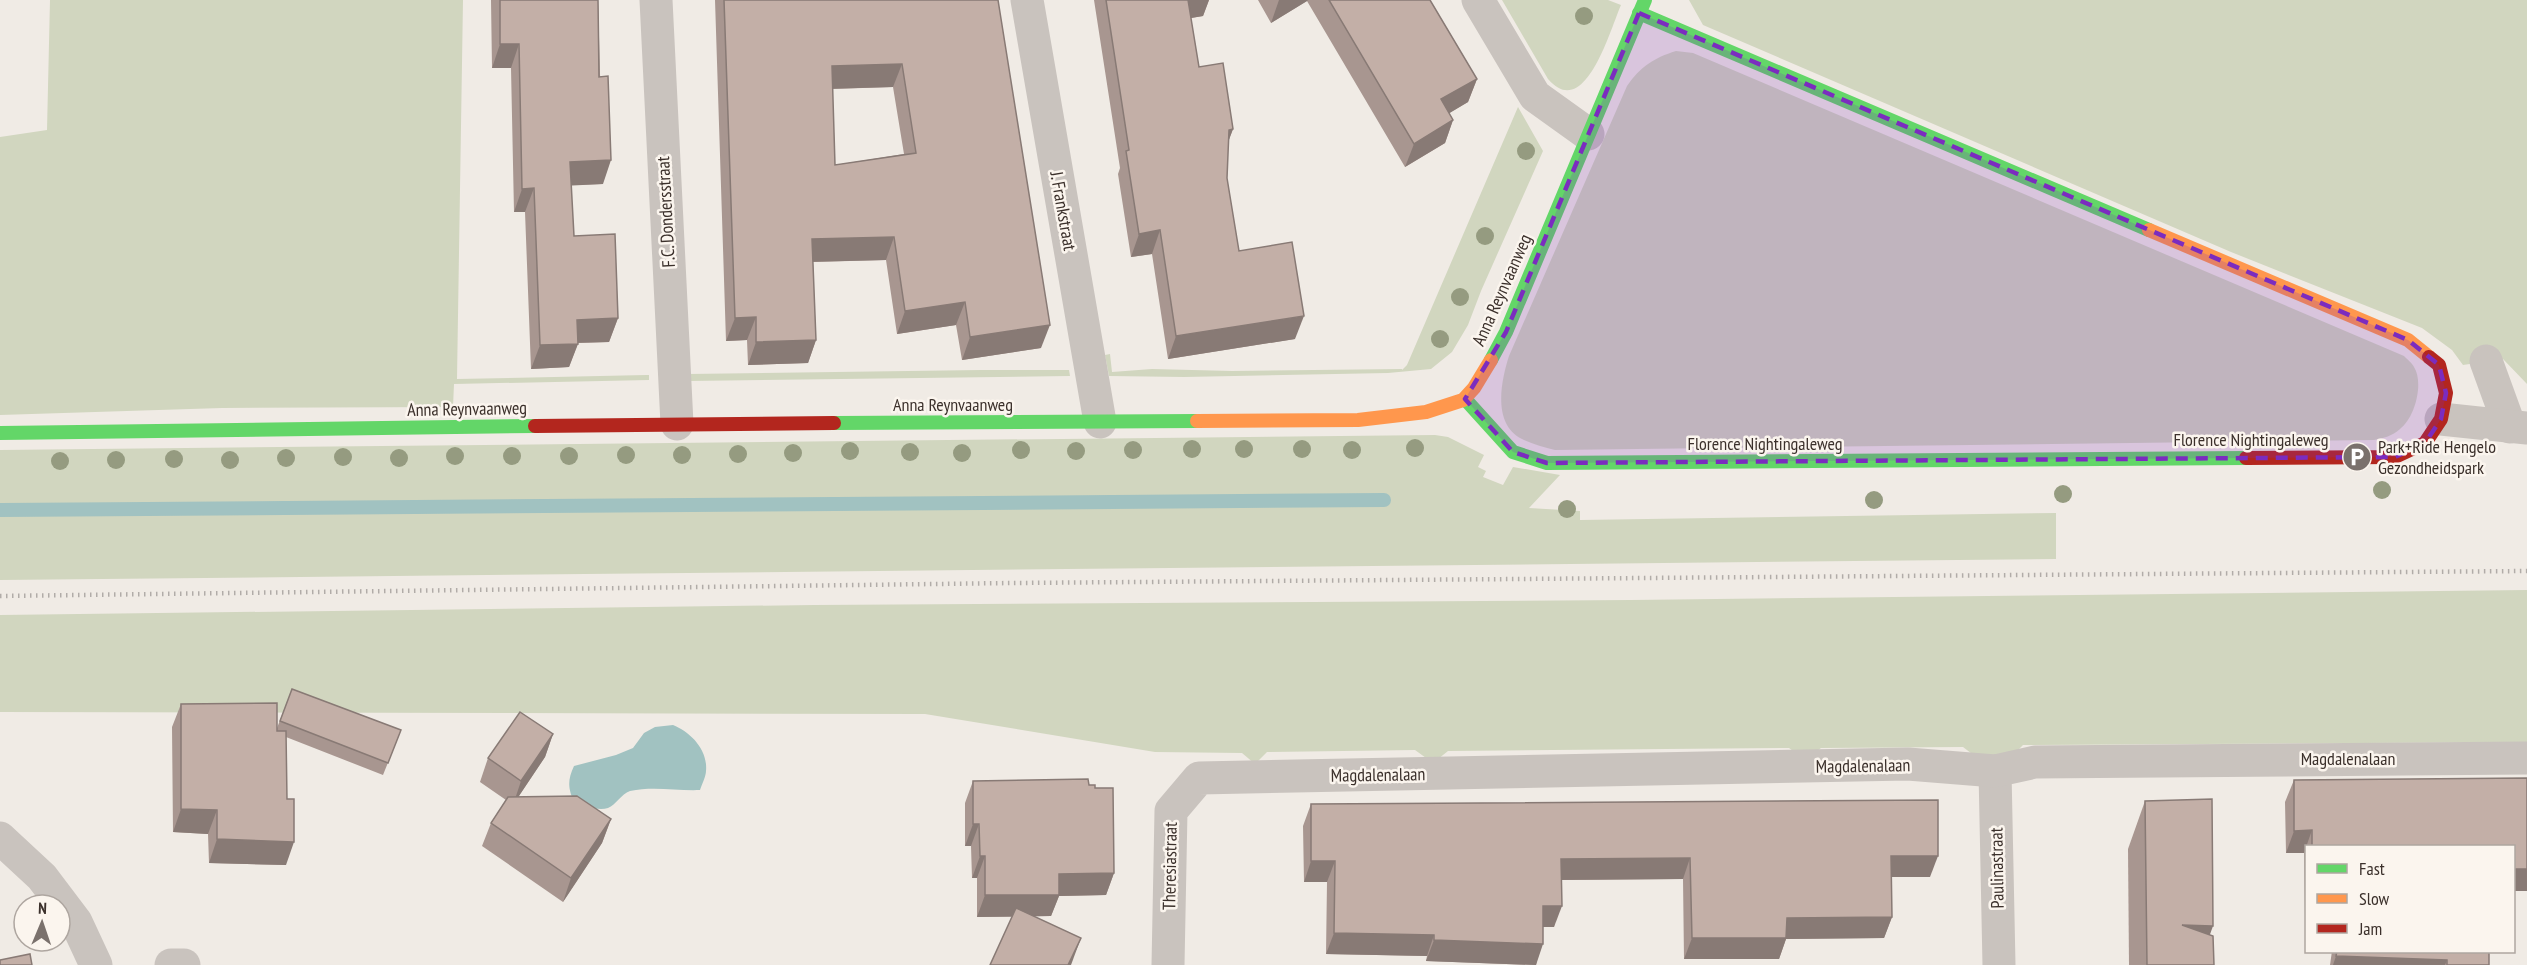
<svg xmlns="http://www.w3.org/2000/svg" width="2527" height="965" font-family="'PT Sans Narrow',sans-serif">
  <style>
    .green { fill: #d1d6bf }
    .water { fill: #a1c2c1 }
    .lines { fill: none; stroke-linecap: round; stroke-linejoin: round }
    .stream { stroke: #a1c2c1; stroke-width: 14 }
    .street { stroke: #c9c3be; stroke-width: 33 }
    .fast { stroke: #63d668; stroke-width: 14 }
    .slow { stroke: #ff974d; stroke-width: 14 }
    .jam { stroke: #b3261e; stroke-width: 14 }
    .rail { stroke: #b1aca8; stroke-width: 4.5; stroke-dasharray: 1.5 4.5; stroke-linecap: butt }
    .tree { fill: #959b80 }
    .wall { fill: #a89690; fill-rule: evenodd }
    .shaded-wall { fill: #887a75 }
    .building { fill: #c3afa7; stroke: #887a75; stroke-width: 1.5; fill-rule: evenodd }
    .marked { fill: #7b2cbf; fill-opacity: 0.2; stroke: #7b2cbf; stroke-width: 4.5; stroke-dasharray: 12 8; stroke-linejoin: round }
    .labels { text-anchor: middle; stroke-width: 5; stroke-linejoin: round; paint-order: stroke }
    .street-label { font-size: 18px; fill: #3b302b; stroke: #fbf5ee }
    .poi-label { font-size: 18px; fill: #3b302b; stroke: #fbf5ee; text-anchor: start }
  </style>
  <rect width="100%" height="100%" fill="#f0ebe5"/>
  <g class="green">
    <polygon points="50,0 463,0 457,379 646,375 649,375 649,380 454,384 453,407 222,408 0,415 0,137 47,130"/>
    <path d="M1502 0H1608L1621 5C1610 30 1585 122 1548 79Z"/>
    <polygon points="1689,0 2527,0 2527,384 2503,359 2463,365 2452,350 2422,328 2231,252 1703,25"/>
    <path d="M1676 51 1693 53 2404 356C2407 359 2412 363 2414 367 2424 383 2415 418 2400 429 2392 436 2384 438 2374 440L1555 450C1544 447 1532 444 1522 439 1492 424 1501 381 1509 356L1627 86C1641 66 1654 58 1676 51Z"/>
    <polygon points="1518,107 1543,151 1481,291 1468,325 1452,352 1431,369 1388,373 1184,377 1109,376 1105,355 1110,354 1112,372 1152,369 1232,371 1402,369 1402,370 1407,365"/>
    <polygon points="981,370 1069,370 1070,376 688,381 688,374"/>
    <polygon points="1435,435 1448,437 1484,455 1478,467 1486,471 1483,477 1503,485 1513,467 1560,475 1529,508 1580,511 1580,520 2056,513 2056,559 0,580 0,450"/>
    <polygon points="2527,590 2527,742 2023,745 2010,758 1980,760 1963,747 1821,748 1805,760 1789,748 1448,751 1433,763 1415,750 1267,752 1255,764 1242,753 1155,752 925,714 0,712 0,615 814,605 1631,600"/>
  </g>
  <path class="water" d="M673 725C690 732 708 749 706 771 706 776 702 784 700 790 677 791 653 786 630 791 621 794 616 805 608 808 598 811 585 806 575 804 568 789 567 781 574 766L616 755 633 748 644 733 655 727Z"/>
  <g class="lines">
    <polyline class="stream" points="0,510 1384,500"/>
    <g class="street">
      <polyline points="656,0 677,424"/>
      <polyline points="1027,0 1100,422"/>
      <polyline points="1478,0 1535,96 1588,134"/>
      <polyline points="2486,361 2510,427"/>
      <polyline points="2441,419 2527,428"/>
      <polyline points="1995,771 1999,965"/>
      <polyline points="0,838 42,877 76,922 96,965"/>
      <polyline points="171,965 184,965"/>
      <polyline points="1168,965 1171,811 1199,778 1908,764 1995,771 2035,762 2527,758"/>
    </g>
    <g class="fast">
      <polyline points="1639,13 2149,230"/>
      <polyline points="1491,360 1506,332 1645,0"/>
      <polyline points="1465,399 1513,452 1547,463 2246,458"/>
      <polyline points="834,423 1197,421"/>
      <polyline points="0,433 535,426"/>
    </g>
    <g class="slow">
      <polyline points="2149,230 2408,340 2429,357"/>
      <polyline points="1197,421 1358,420 1426,412 1463,400 1474,388 1491,360"/>
    </g>
    <g class="jam">
      <polyline points="535,426 834,423"/>
      <polyline points="2246,458 2395,457 2425,443 2441,419 2446,393 2439,365 2429,357"/>
    </g>
    <polyline class="rail" points="0,596 1013,583 2527,571"/>
  </g>
  <g class="tree">
    <circle cx="1584" cy="16" r="9"/>
    <circle cx="1526" cy="151" r="9"/>
    <circle cx="1485" cy="236" r="9"/>
    <circle cx="1460" cy="297" r="9"/>
    <circle cx="1440" cy="339" r="9"/>
    <circle cx="1415" cy="448" r="9"/>
    <circle cx="1192" cy="449" r="9"/>
    <circle cx="1244" cy="449" r="9"/>
    <circle cx="1302" cy="449" r="9"/>
    <circle cx="1021" cy="450" r="9"/>
    <circle cx="1133" cy="450" r="9"/>
    <circle cx="1352" cy="450" r="9"/>
    <circle cx="850" cy="451" r="9"/>
    <circle cx="1076" cy="451" r="9"/>
    <circle cx="910" cy="452" r="9"/>
    <circle cx="793" cy="453" r="9"/>
    <circle cx="962" cy="453" r="9"/>
    <circle cx="738" cy="454" r="9"/>
    <circle cx="626" cy="455" r="9"/>
    <circle cx="682" cy="455" r="9"/>
    <circle cx="455" cy="456" r="9"/>
    <circle cx="512" cy="456" r="9"/>
    <circle cx="569" cy="456" r="9"/>
    <circle cx="343" cy="457" r="9"/>
    <circle cx="286" cy="458" r="9"/>
    <circle cx="399" cy="458" r="9"/>
    <circle cx="174" cy="459" r="9"/>
    <circle cx="116" cy="460" r="9"/>
    <circle cx="230" cy="460" r="9"/>
    <circle cx="60" cy="461" r="9"/>
    <circle cx="2382" cy="490" r="9"/>
    <circle cx="2063" cy="494" r="9"/>
    <circle cx="1874" cy="500" r="9"/>
    <circle cx="1567" cy="509" r="9"/>
  </g>
  <g class="wall">
    <polygon points="491,0 598,0 603,184 571,185 574,236 618,318 609,342 578,343 569,367 531,369 525,212 514,212 511,68 492,68"/>
    <path d="M715 0H998L1041 348 962 360 956 325 897 334 886 260 813 262 816 340 808 363 748 365 747 340 726 341ZM893 87 904 154 835 165 832 89Z"/>
    <polygon points="1094,0 1209,0 1203,16 1191,18 1199,67 1233,129 1228,142 1227,178 1239,251 1295,339 1168,359 1152,254 1131,257 1118,174 1120,168"/>
    <polygon points="1258,0 1430,0 1477,79 1468,102 1449,113 1453,120 1445,143 1405,167 1307,1 1271,23"/>
    <polygon points="292,689 401,730 383,775 286,737 286,865 209,863 208,834 173,832 172,727 181,704 277,728"/>
    <polygon points="553,734 545,757 518,797 611,819 602,843 563,902 482,846 491,823 506,800 480,782 488,758"/>
    <polygon points="2527,778 2527,891 2514,891 2514,846 2307,846 2307,915 2305,915 2304,853 2286,853 2285,802 2294,780"/>
    <polygon points="973,781 1089,785 1095,788 1114,873 1106,895 1059,896 1051,916 977,917 977,878 972,878 971,846 965,846 965,803"/>
    <polygon points="2145,801 2210,935 2214,965 2129,965 2128,849"/>
    <polygon points="1311,804 1930,877 1891,877 1892,917 1884,938 1786,939 1779,959 1684,959 1683,879 1561,880 1554,927 1543,927 1536,965 1426,961 1427,956 1326,954 1327,882 1304,882 1303,826"/>
    <polygon points="2332,951 2489,951 2489,965 2330,965"/>
  </g>
  <g class="shaded-wall">
    <polygon points="1186,0 1209,0 1203,16 1179,20"/>
    <polygon points="1279,0 1308,0 1307,1 1271,23"/>
    <polygon points="500,44 519,44 511,68 492,68"/>
    <polygon points="902,64 893,87 823,89 832,66"/>
    <polygon points="1477,79 1468,102 1433,123 1441,99"/>
    <polygon points="1453,120 1445,143 1405,167 1414,144"/>
    <polygon points="1233,129 1224,153 1229,130"/>
    <polygon points="611,160 603,184 562,186 570,162"/>
    <polygon points="534,188 525,212 514,212 522,189"/>
    <polygon points="1160,230 1152,254 1131,257 1139,234"/>
    <polygon points="894,237 886,260 804,262 812,239"/>
    <polygon points="965,302 956,325 897,334 905,311"/>
    <polygon points="1304,316 1295,339 1168,359 1176,336"/>
    <polygon points="756,317 747,340 726,341 735,318"/>
    <polygon points="618,318 609,342 569,343 577,320"/>
    <polygon points="1050,325 1041,348 962,360 970,337"/>
    <polygon points="816,340 808,363 748,365 756,342"/>
    <polygon points="578,344 569,367 531,369 540,345"/>
    <polygon points="553,734 545,757 513,805 521,781"/>
    <polygon points="181,809 217,810 208,834 173,832"/>
    <polygon points="611,819 602,843 563,902 571,878"/>
    <polygon points="973,824 979,824 971,846 965,846"/>
    <polygon points="2312,830 2304,853 2286,853 2294,831"/>
    <polygon points="217,839 294,842 286,865 209,863"/>
    <polygon points="980,856 985,856 977,878 972,878"/>
    <polygon points="1891,856 1938,856 1930,877 1884,877"/>
    <polygon points="1690,858 1683,879 1553,880 1561,859"/>
    <polygon points="1311,861 1335,861 1327,882 1304,882"/>
    <rect x="2514" y="869" width="13" height="22"/>
    <polygon points="1114,873 1106,895 1059,896 1051,916 977,917 985,895 1059,874"/>
    <polygon points="1543,906 1562,906 1554,927 1535,927"/>
    <polygon points="1892,917 1884,938 1786,939 1779,959 1684,959 1692,938 1787,918"/>
    <polygon points="2182,925 2213,926 2199,965"/>
    <polygon points="1334,933 1434,935 1427,956 1326,954"/>
    <polygon points="1081,938 1071,965 1068,965"/>
    <polygon points="1434,940 1543,944 1536,965 1426,961"/>
    <polygon points="2336,956 2447,960 2445,965 2333,965"/>
  </g>
  <g class="building">
    <polygon points="500,0 598,0 599,77 608,76 611,160 570,162 574,236 615,234 618,318 577,320 578,344 540,345 534,188 522,189 519,44 500,44"/>
    <path d="M724 0H998L1050 325 970 337 965 302 905 311 894 237 812 239 816 340 756 342V317L735 318ZM902 64 916 153 835 165 832 66Z"/>
    <polygon points="1106,0 1188,0 1199,67 1223,63 1233,129 1229,130 1227,178 1239,251 1292,242 1304,316 1176,336 1160,230 1139,234 1126,151 1129,150"/>
    <polygon points="1329,0 1430,0 1477,79 1441,99 1453,120 1414,144"/>
    <polygon points="292,689 401,730 388,763 280,721"/>
    <polygon points="277,703 277,731 286,731 287,799 294,799 294,842 217,839 217,810 181,809 181,704"/>
    <polygon points="520,712 553,734 521,781 488,758"/>
    <polygon points="2527,778 2527,869 2514,869 2514,846 2312,846 2312,830 2294,831 2294,780"/>
    <polygon points="1088,779 1089,785 1095,785 1095,788 1113,788 1114,873 1059,874 1059,895 985,895 985,856 980,856 979,824 973,824 973,781"/>
    <polygon points="577,796 611,819 571,878 491,823 508,797"/>
    <polygon points="2212,799 2213,926 2182,925 2213,936 2214,965 2147,965 2145,801"/>
    <polygon points="1938,800 1938,856 1891,856 1892,917 1787,918 1786,938 1692,938 1690,858 1561,859 1562,906 1543,906 1543,944 1434,940 1434,935 1334,933 1335,861 1311,861 1311,804"/>
    <polygon points="1016,908 1081,938 1068,965 990,965"/>
    <polygon points="2337,951 2489,951 2489,965 2447,965 2447,960 2336,956"/>
    <polygon points="30,954 32,965 0,965 0,960"/>
  </g>
  <path class="marked" d="M1639 13 2408 340 2439 365 2446 393 2441 419 2425 443 2395 457 1547 463 1513 452 1465 399 1506 332Z"/>
  <defs>
    <g id="parking-disc" transform="scale(1.5)"><circle r="9.5" fill="#7a716c" stroke="#fbf5ee"/><path d="M-3.5-5.5H1a3.5 3.5 0 0 1 0 7H-1V5.5H-3.5ZM-1-3.4V-.6H.8a1.4 1.4 0 0 0 0-2.8Z" fill="#fff"/></g>
  </defs>
  <g fill-rule="evenodd">
    <use href="#parking-disc" x="2357" y="457"/>
  </g>
  <g class="labels">
    <g class="street-label">
      <text transform="translate(1063 211) rotate(80)" y="6">J. Frankstraat</text>
      <text transform="translate(666 212) rotate(-93)" y="6">F.C. Dondersstraat</text>
      <text transform="translate(1502 290) rotate(-66)" y="6">Anna Reynvaanweg</text>
      <text x="953" y="411">Anna Reynvaanweg</text>
      <text transform="translate(467 409) rotate(-1)" y="6">Anna Reynvaanweg</text>
      <text x="2251" y="446">Florence Nightingaleweg</text>
      <text x="1765" y="450">Florence Nightingaleweg</text>
      <text x="2348" y="765">Magdalenalaan</text>
      <text transform="translate(1863 766) rotate(-1)" y="6">Magdalenalaan</text>
      <text transform="translate(1378 775) rotate(-1)" y="6">Magdalenalaan</text>
      <text transform="translate(1170 866) rotate(-89)" y="6">Theresiastraat</text>
      <text transform="translate(1997 868) rotate(-91)" y="6">Paulinastraat</text>
    </g>
    <g class="poi-label">
      <text x="2378" y="453">Park+Ride Hengelo<tspan x="2378" dy="21">Gezondheidspark</tspan></text>
    </g>
  </g>
  <rect x="2305" y="845" width="210" height="108" fill="#fbf5ee" stroke="#aea6a0" stroke-width="1.5"/>
  <rect x="2317" y="864" width="30" height="9" fill="#63d668" stroke="#aea6a0" stroke-width="1.5"/>
  <text x="2359" y="875" font-size="18" fill="#3b302b">Fast</text>
  <rect x="2317" y="894" width="30" height="9" fill="#ff974d" stroke="#aea6a0" stroke-width="1.5"/>
  <text x="2359" y="905" font-size="18" fill="#3b302b">Slow</text>
  <rect x="2317" y="924" width="30" height="9" fill="#b3261e" stroke="#aea6a0" stroke-width="1.5"/>
  <text x="2359" y="935" font-size="18" fill="#3b302b">Jam</text>
  <g transform="translate(42 923) rotate(2)"><circle r="28" fill="#fbf5ee" stroke="#aea6a0" stroke-width="1.5"/>
  <path d="M0-4.5L10 22L0 15L-10 22Z" fill="#7a716c"/>
  <text y="-9" font-size="16" font-weight="bold" text-anchor="middle" fill="#3b302b">N</text>
  </g>
</svg>
